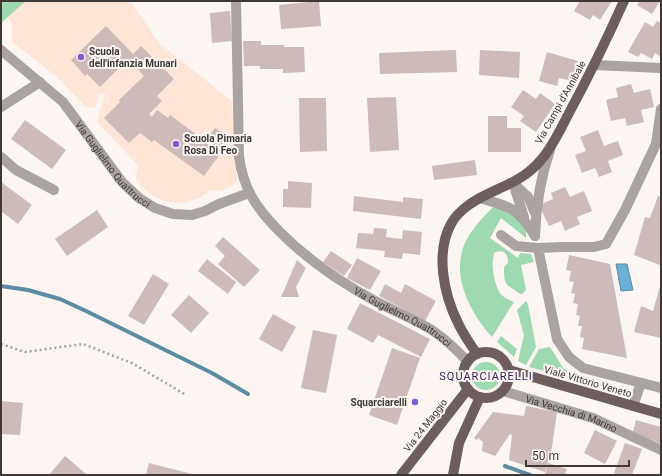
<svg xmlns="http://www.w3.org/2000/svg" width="662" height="476" font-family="Roboto,sans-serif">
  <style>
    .built { fill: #fee5d6 }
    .green { fill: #9fd9b1 }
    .water { fill: #6caed4; stroke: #5e8ba4 }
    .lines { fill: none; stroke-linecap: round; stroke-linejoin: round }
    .stream { stroke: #5e8ba4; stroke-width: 4 }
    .building { fill: #cebab9 }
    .path { stroke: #a9a29e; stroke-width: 2.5; stroke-dasharray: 2 3; stroke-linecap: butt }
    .minor { stroke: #aba2a2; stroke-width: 10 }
    .major { stroke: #6d5d5d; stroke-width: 10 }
    .poi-dot { fill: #8559d2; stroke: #fcf5f1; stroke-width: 1.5 }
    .labels { text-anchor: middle; stroke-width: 4; stroke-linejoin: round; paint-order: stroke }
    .poi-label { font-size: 10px; font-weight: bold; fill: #3f3834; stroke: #fcf5f1; text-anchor: start }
    .street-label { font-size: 10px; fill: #3f3834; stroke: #fcf5f1 }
    .neighbourhood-label { font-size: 11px; letter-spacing: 1px; fill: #311b55; stroke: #fcf5f1 }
  </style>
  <rect width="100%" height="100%" fill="#fcf5f1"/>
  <polygon class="built" points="26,1 130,1 160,44 232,101 237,180 232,186 226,189 219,191 211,190 199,198 185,203 170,202 156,198 144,189 140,185 136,176 138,165 97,122 104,98 106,96 103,92 99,95 95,108 86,107 56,76 12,42 12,24 8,17"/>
  <g class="green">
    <polygon points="1,1 26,1 1,23"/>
    <path d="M494 206C507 212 529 221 526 238L501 218 490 238 518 258 520 253 531 254 534 262 521 265 526 290 522 294H520C505 283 504 286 504 267L508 263C508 257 507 254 502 251L495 252C490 261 494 285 500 293 504 298 509 300 514 302L492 337C474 318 455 284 461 256 464 237 480 220 494 206Z"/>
    <polygon points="526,301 528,304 536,347 526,365 518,361 524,335 517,310"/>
    <polygon points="501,336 517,349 514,357 497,342"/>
    <polygon points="550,347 564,369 581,377 618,389 618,391 529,367 539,349"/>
    <circle cx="486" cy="376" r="14"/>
  </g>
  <polygon class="water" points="616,264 627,264 633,290 621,291"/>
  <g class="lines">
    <g class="stream">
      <polyline points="1,286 28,290 60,299 86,311 212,373 248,394"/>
      <polyline points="505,466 530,475"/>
    </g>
  </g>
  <g class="building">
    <polygon points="319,1 321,26 281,29 279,5"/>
    <polygon points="580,1 612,1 600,20 593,15 590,20 574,11"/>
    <polygon points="640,1 660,1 652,14 637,5"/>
    <polygon points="230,11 232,41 212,43 210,13"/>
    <polygon points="657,21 661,23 661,57 655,53 652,59 641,53 638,57 628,52 645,22 653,27"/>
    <polygon points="106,26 133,54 141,46 174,79 157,96 162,101 149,114 152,117 157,110 168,118 170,115 205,141 215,128 231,139 204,176 154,140 152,142 140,133 129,143 104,118 120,102 119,100 144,76 128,59 100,87 87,74 85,76 71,60"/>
    <polygon points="243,41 261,41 261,45 284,45 284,47 304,47 305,72 283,73 283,69 260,69 260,66 244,66"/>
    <polygon points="456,50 457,72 380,74 379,53"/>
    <polygon points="480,50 520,52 519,78 479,75"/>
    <polygon points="547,52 578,61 572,81 559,78 557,86 539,81"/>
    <polygon points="631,84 634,93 650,89 654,107 641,110 644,122 627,126 625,118 611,121 606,100 618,97 616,88"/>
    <polygon points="523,90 536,99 540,93 555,104 536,132 520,121 524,116 511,107"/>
    <polygon points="396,97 399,150 370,152 367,98"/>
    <polygon points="299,98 326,98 327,151 300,152"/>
    <polygon points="488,116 507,116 507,128 521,128 521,152 488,152"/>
    <polygon points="25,120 66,150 52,169 11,139"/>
    <polygon points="598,130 604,146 618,141 623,155 608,161 612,172 599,177 595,168 582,173 575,155 586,151 580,137"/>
    <polygon points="475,160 477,175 434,180 432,166"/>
    <polygon points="288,181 312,183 311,208 283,207 283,189 288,189"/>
    <polygon points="1,182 32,205 18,224 1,211"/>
    <polygon points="565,187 570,197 584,191 592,211 577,217 580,224 565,231 561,221 549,226 539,205 553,199 551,193"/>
    <polygon points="354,196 403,202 403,197 423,199 421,219 353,211"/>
    <polygon points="658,196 661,197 661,255 660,265 634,255 645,217 650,218"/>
    <polygon points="97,210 108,227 67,256 55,239"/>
    <polygon points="374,228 387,229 386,237 402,239 403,230 422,232 420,255 403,253 402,259 384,257 385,251 356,248 358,233 373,234"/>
    <polygon points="223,237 260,270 244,287 218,264 225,256 215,246"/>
    <polygon points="331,251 352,265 344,276 323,262"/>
    <polygon points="569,255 610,264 627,358 582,349 584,338 580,337 582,326 578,326 580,316 576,315 578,304 573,303 575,294 571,293 574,282 569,281 571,271 566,270"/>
    <polygon points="357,258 381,271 370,290 347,278"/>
    <polygon points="207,259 236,282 228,294 198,271"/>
    <polygon points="297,260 306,268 296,287 299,297 281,297"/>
    <polygon points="153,274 169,284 144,325 128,316"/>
    <polygon points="661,283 661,338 634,332 641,306 653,311"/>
    <polygon points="385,284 401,293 405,284 436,301 425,321 379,296"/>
    <polygon points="189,295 209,313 191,333 171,315"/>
    <polygon points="360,303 430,339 421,357 378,335 373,343 347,329"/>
    <polygon points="273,314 296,327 282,352 259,339"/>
    <polygon points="313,330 337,335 326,393 301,388"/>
    <polygon points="392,348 420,358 397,425 369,415"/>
    <polygon points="1,401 23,403 20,435 1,434"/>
    <polygon points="526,406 557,412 552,447 545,472 509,460 512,435 510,434 495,456 482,451 483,442 478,438 477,440 474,438 493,412 524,416"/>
    <polygon points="636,420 661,427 661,444 633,432"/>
    <polygon points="595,430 617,441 605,464 584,453"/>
    <polygon points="625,443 642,449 632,475 619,475 614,473"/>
    <polygon points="65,456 86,474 85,475 49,475"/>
    <polygon points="149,463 192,474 192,475 146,475"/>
    <polygon points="548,463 567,469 565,475 545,474"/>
  </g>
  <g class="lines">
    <polyline class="path" points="1,344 25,352 83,344 132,363 186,395"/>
    <g class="minor">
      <path id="s1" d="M236 1 239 156C243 189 257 209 280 232 308 260 340 282 375 301 394 311 414 319 432 330 445 339 457 350 468 362"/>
      <path id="s2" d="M1 50 63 102 122 182 139 198 155 208 173 214 192 215 205 211 219 204 249 193"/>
      <polyline points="595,65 661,68"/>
      <polyline points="1,107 40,82"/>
      <polyline points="661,109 656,144 625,210 606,244 594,247 562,247 538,248 557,339 569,357 583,368 661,388"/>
      <polyline points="1,157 16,170 54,190"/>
      <polyline points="513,183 528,197 535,213"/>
      <polyline points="513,183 524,217"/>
      <path d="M480 198C511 207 518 208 535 236"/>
      <polyline points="501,235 516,246 538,248"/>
      <path d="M535 236C536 206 540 179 550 150"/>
      <path id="s3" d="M503 391 593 418 661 450"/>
      <polyline points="633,406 641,383"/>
    </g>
    <g class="major">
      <circle cx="486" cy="375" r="23"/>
      <path d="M477 354C470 344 463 334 458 323 444 295 435 253 451 224 455 216 463 209 470 204 495 187 520 185 541 160 553 146 561 128 569 113 589 76 607 39 624 1"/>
      <polyline points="509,370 661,414"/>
      <polyline points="401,475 468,389"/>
      <polyline points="453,475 459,443 480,397"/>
    </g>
  </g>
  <g class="poi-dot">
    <circle cx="81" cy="57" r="4"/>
    <circle cx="176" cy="144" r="4"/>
    <circle cx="415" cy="402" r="4"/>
  </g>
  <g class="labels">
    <g class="poi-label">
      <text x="89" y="55">Scuola<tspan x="89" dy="12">dell'infanzia Munari</tspan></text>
      <text x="184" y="142">Scuola Pimaria<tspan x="184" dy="12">Rosa Di Feo</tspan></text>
      <text x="407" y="406" text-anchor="end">Squarciarelli</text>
    </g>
    <g class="street-label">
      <text transform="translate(560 102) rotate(-61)" y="4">Via Campi d'Annibale</text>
      <text dy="4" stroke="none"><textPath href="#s2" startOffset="161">Via Guglielmo Quattrucci</textPath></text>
      <text dy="4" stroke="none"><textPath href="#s1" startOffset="393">Via Guglielmo Quattrucci</textPath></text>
      <text transform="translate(588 381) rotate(16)" y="4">Viale Vittorio Veneto</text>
      <text dy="4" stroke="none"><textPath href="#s3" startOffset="72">Via Vecchia di Marino</textPath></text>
      <text transform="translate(425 425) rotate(-52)" y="4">Via 24 Maggio</text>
    </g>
    <g class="neighbourhood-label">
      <text x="486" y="380">SQUARCIARELLI</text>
    </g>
  </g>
  <rect width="662" height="476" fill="none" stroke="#3f3834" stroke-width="4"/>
  <path d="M526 460v6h103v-6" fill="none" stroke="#3f3834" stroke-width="2"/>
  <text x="532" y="460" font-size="12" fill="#3f3834" stroke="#fcf5f1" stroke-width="3" paint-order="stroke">50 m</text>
</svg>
